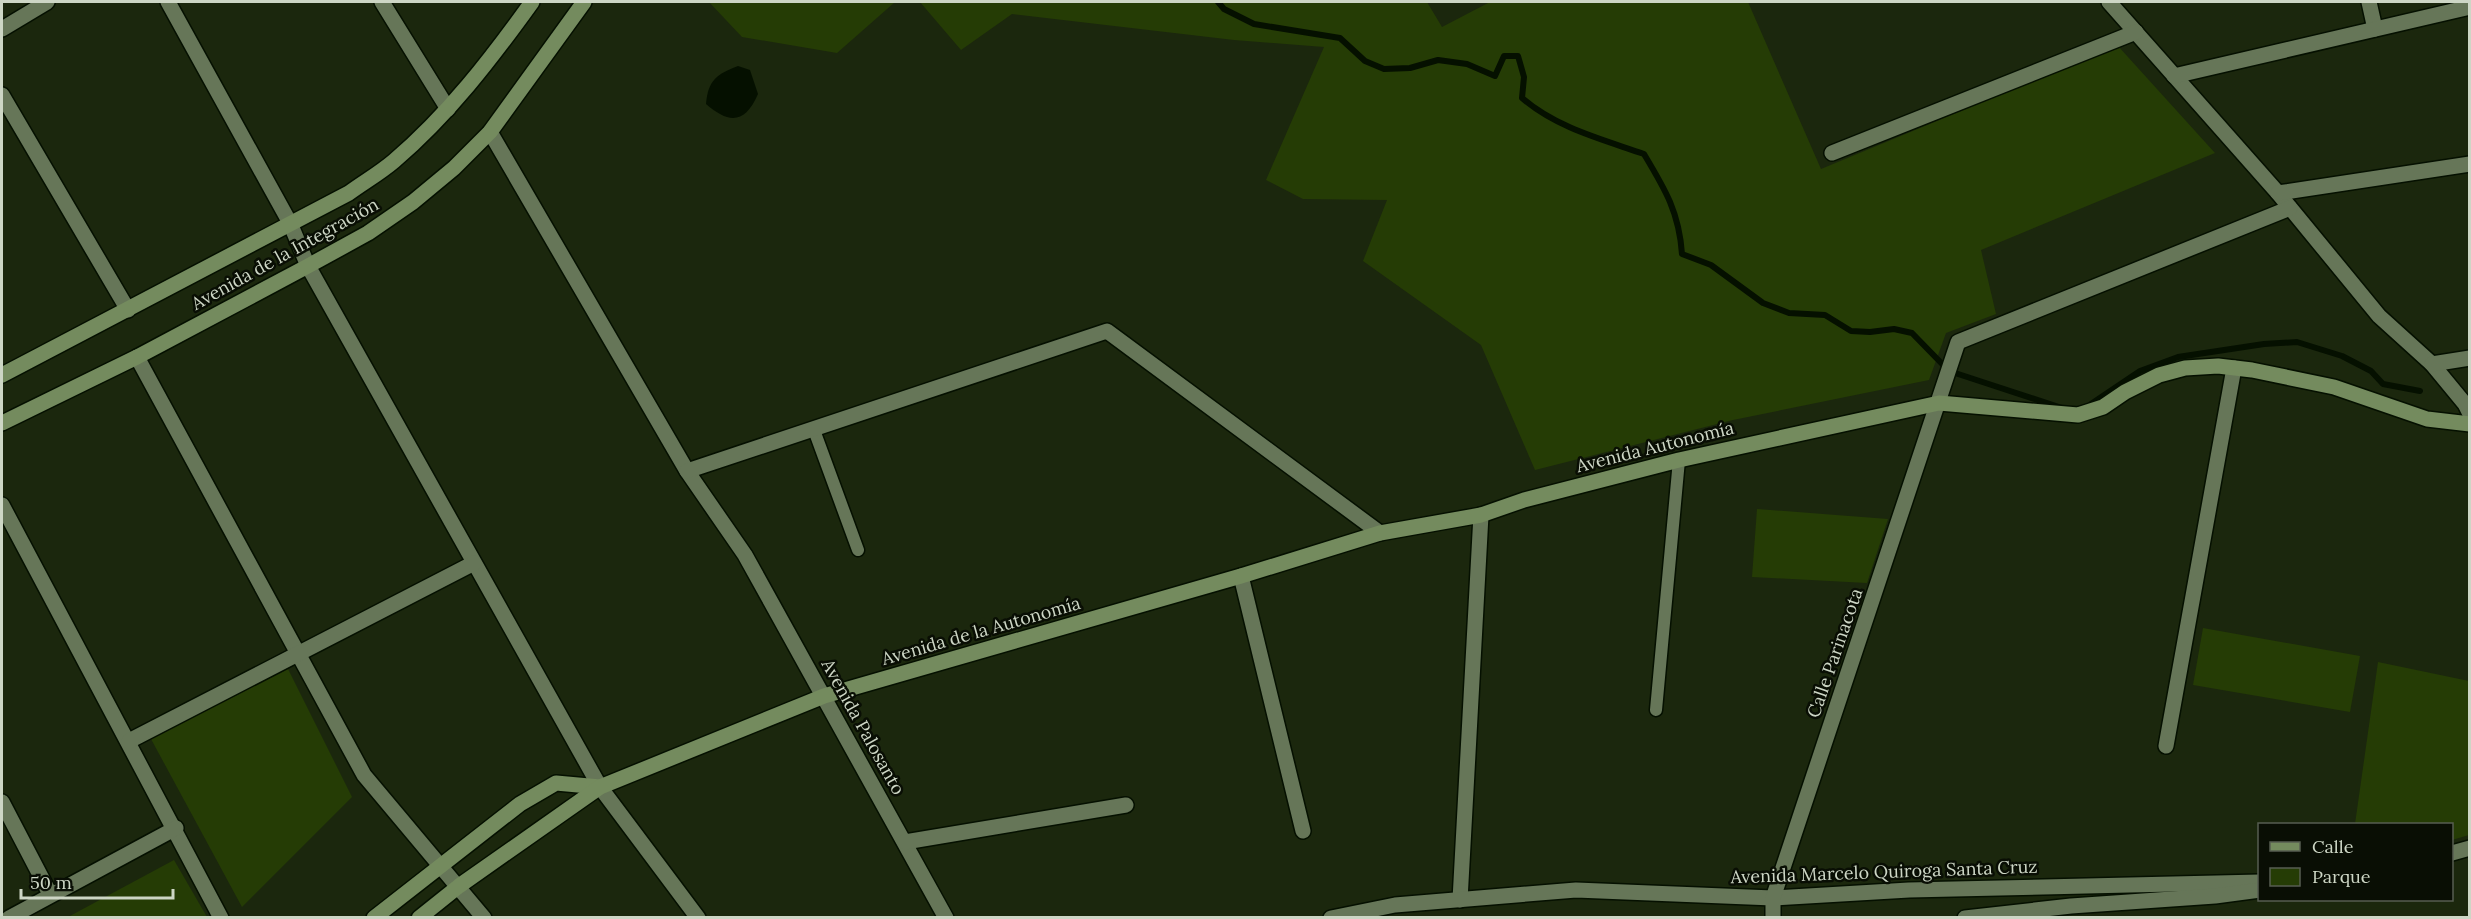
<svg xmlns="http://www.w3.org/2000/svg" width="2471" height="919" font-family="Lora,serif">
  <style>
    .green { fill: #253c05 }
    .water { fill: #051000 }
    .lines { fill: none; stroke-linecap: round; stroke-linejoin: round }
    .stream { stroke: #051000; stroke-width: 6 }
    .lane-casing { stroke: #051000; stroke-width: 15 }
    .street-casing { stroke: #051000; stroke-width: 18 }
    .secondary-casing { stroke: #051000; stroke-width: 18 }
    .lane { stroke: #667658; stroke-width: 12 }
    .street { stroke: #667658; stroke-width: 15 }
    .secondary { stroke: #748b5e; stroke-width: 15 }
    .labels { text-anchor: middle; stroke-width: 5; stroke-linejoin: round; paint-order: stroke }
    .street-label { font-size: 18px; fill: #cdd6c5; stroke: #090e04 }
  </style>
  <rect width="100%" height="100%" fill="#1b270d"/>
  <g class="green">
    <polygon points="709,2 895,2 837,53 742,37"/>
    <polygon points="920,2 1427,2 1442,27 1490,2 1748,2 1821,169 2118,46 2215,153 1981,250 1996,314 1946,333 1929,380 1733,420 1535,470 1481,345 1363,261 1387,200 1303,199 1266,180 1324,47 1234,40 1012,14 961,50"/>
    <polygon points="1757,509 1888,519 1867,583 1752,577"/>
    <polygon points="2203,628 2360,656 2350,712 2193,685"/>
    <polygon points="2378,662 2469,681 2469,835 2452,840 2452,824 2355,824"/>
    <polygon points="288,669 352,797 242,907 151,739"/>
    <polygon points="174,860 207,917 68,917"/>
  </g>
  <path class="water" d="M738 66 750 70 758 94C745 124 729 124 706 104 708 80 717 74 738 66Z"/>
  <g class="lines">
    <g class="stream">
      <path d="M1218 2 1224 9 1254 24 1340 38 1365 61 1384 69 1410 68 1438 60 1467 64 1495 76 1504 56H1518L1524 77 1522 98C1557 128 1601 139 1644 154 1665 189 1679 212 1682 254L1711 265 1763 303 1789 313 1825 315 1851 331 1870 332 1894 329 1912 333 1949 371 2062 408"/>
      <polyline points="2091,404 2140,371 2178,357 2264,344 2297,342 2342,356 2371,371 2383,384 2420,391"/>
    </g>
    <g class="lane-casing">
      <g id="lane">
        <polyline points="814,430 858,550"/>
        <polyline points="1656,710 1679,460"/>
      </g>
    </g>
    <g class="street-casing">
      <g id="street">
        <polyline points="168,2 290,223 308,266 600,787 698,918"/>
        <polyline points="382,2 448,109"/>
        <polyline points="2109,2 2278,193 2379,316 2432,364 2465,404 2470,414"/>
        <polyline points="2369,2 2375,29"/>
        <polyline points="2,29 47,2"/>
        <polyline points="2174,76 2470,7"/>
        <polyline points="2,95 128,310"/>
        <polyline points="490,132 687,471 745,555 946,918"/>
        <polyline points="1832,153 2136,32"/>
        <polyline points="2278,193 2470,164"/>
        <polyline points="137,357 364,775 484,918"/>
        <polyline points="2432,364 2470,358"/>
        <polyline points="687,471 1107,331 1380,533"/>
        <polyline points="2,505 221,918"/>
        <polyline points="1241,576 1303,831"/>
        <polyline points="129,741 474,563"/>
        <polyline points="2166,746 2234,368"/>
        <polyline points="2,802 50,894"/>
        <polyline points="905,842 1126,805"/>
        <polyline points="2452,853 2470,848"/>
        <polyline points="1460,900 1481,515"/>
        <polyline points="9,918 176,828"/>
        <polyline points="1331,918 1395,905 1576,890 1773,898 1909,890 2260,882"/>
        <polyline points="1773,918 1773,898 1958,342 2290,208"/>
        <polyline points="1965,918 2071,906 2215,896 2260,890"/>
      </g>
    </g>
    <g class="secondary-casing">
      <g id="secondary">
        <path d="M2 375 349 193C364 182 380 173 394 161 448 115 491 59 532 2"/>
        <polyline points="2,423 137,357 308,266 368,233 413,202 454,168 490,132 584,2"/>
        <polyline points="374,918 520,804 556,783 600,787"/>
        <polyline points="419,918 459,886 600,787 824,696 1241,576 1380,533 1481,515 1524,500 1679,460 1939,403 2078,415 2103,407 2125,392 2159,375 2185,368 2218,366 2252,370 2334,387 2427,419 2470,424"/>
      </g>
    </g>
    <use href="#lane" class="lane"/>
    <use href="#street" class="street"/>
    <use href="#secondary" class="secondary"/>
  </g>
  <g class="labels">
    <g class="street-label">
      <text transform="translate(285 254) rotate(-29)" y="6">Avenida de la Integración</text>
      <text transform="translate(1655 447) rotate(-14)" y="6">Avenida Autonomía</text>
      <text transform="translate(981 631) rotate(-16)" y="6">Avenida de la Autonomía</text>
      <text transform="translate(1835 653) rotate(-71)" y="6">Calle Parinacota</text>
      <text transform="translate(863 727) rotate(61)" y="6">Avenida Palosanto</text>
      <text transform="translate(1884 872) rotate(-2)" y="6">Avenida Marcelo Quiroga Santa Cruz</text>
    </g>
  </g>
  <rect width="2471" height="919" fill="none" stroke="#cdd6c5" stroke-width="6"/>
  <rect x="2258" y="823" width="195" height="78" fill="#090e04" stroke="#575e51" stroke-width="1.5"/>
  <rect x="2270" y="842" width="30" height="9" fill="#748b5e" stroke="#575e51" stroke-width="1.5"/>
  <text x="2312" y="853" font-size="18" fill="#cdd6c5">Calle</text>
  <rect x="2270" y="868" width="30" height="18" fill="#253c05" stroke="#575e51" stroke-width="1.5"/>
  <text x="2312" y="883" font-size="18" fill="#cdd6c5">Parque</text>
  <path d="M21 889v9h152v-9" fill="none" stroke="#cdd6c5" stroke-width="3"/>
  <text x="30" y="889" font-size="18" fill="#cdd6c5" stroke="#090e04" stroke-width="4.5" paint-order="stroke">50 m</text>
</svg>
